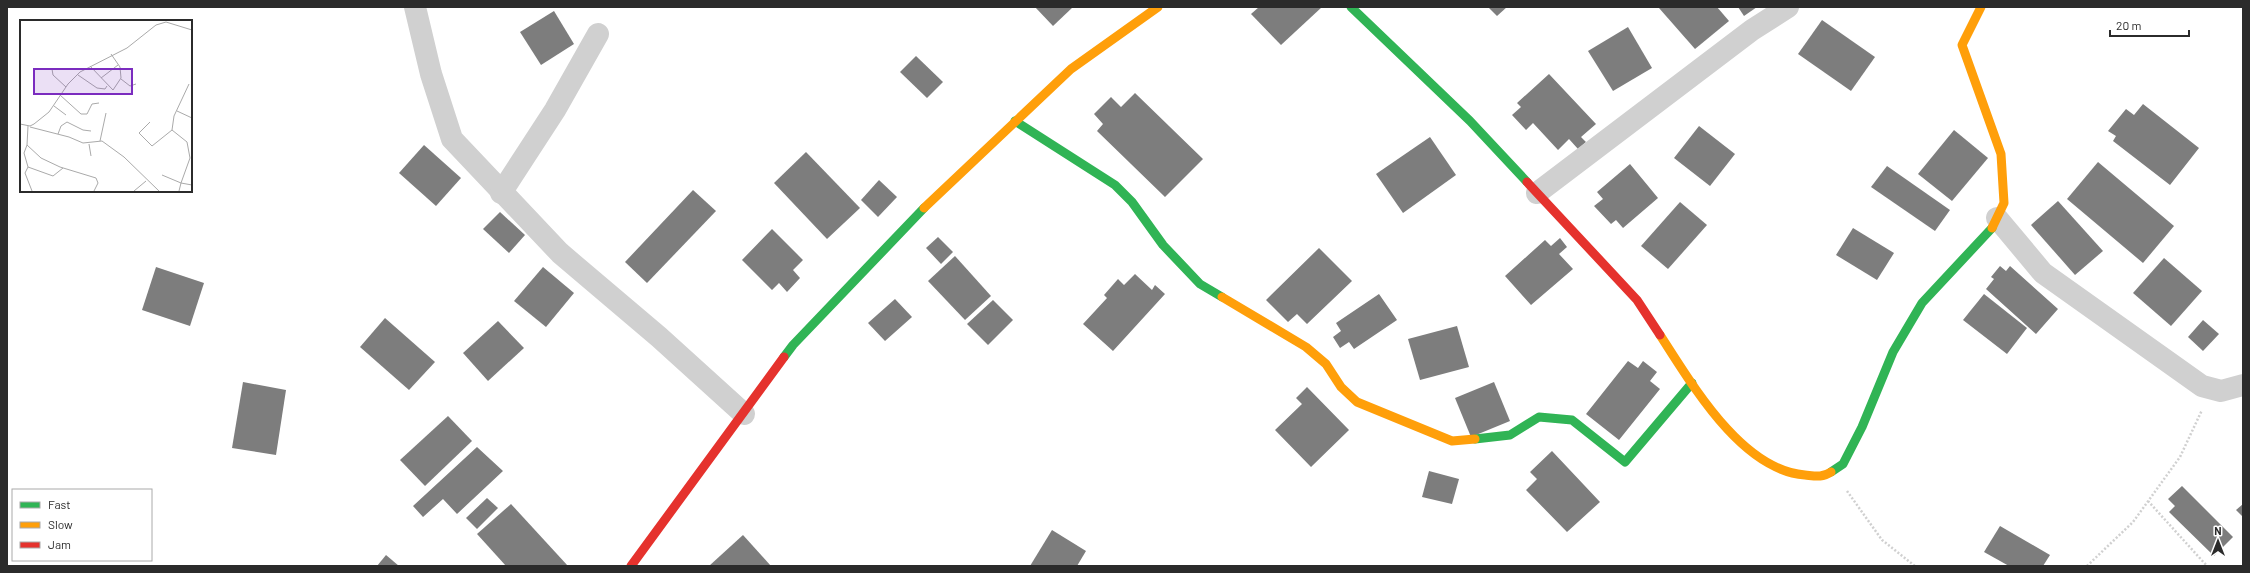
<svg xmlns="http://www.w3.org/2000/svg" width="2250" height="573" font-family="Barlow,sans-serif">
  <style>
    .building { fill: #7d7d7d }
    .lines { fill: none; stroke-linecap: round; stroke-linejoin: round }
    .path { stroke: #d0d0d0; stroke-width: 2.5; stroke-dasharray: 2 2; stroke-linecap: butt }
    .street { stroke: #d0d0d0; stroke-width: 22 }
    .fast { stroke: #30b455; stroke-width: 9 }
    .slow { stroke: #ff9f0a; stroke-width: 9 }
    .jam { stroke: #e5322d; stroke-width: 9 }
    .inset-road { fill: none; stroke: #aaa; stroke-width: 1 }
    .view { fill: #7b2cbf; fill-opacity: 0.15; stroke: #7b2cbf; stroke-width: 2 }
    .inset-edge { fill: none; stroke: #2b2b2b; stroke-width: 2 }
  </style>
  <rect width="100%" height="100%" fill="#fff"/>
  <g class="building">
    <polygon points="1035,7 1073,7 1053,26"/>
    <polygon points="1259,7 1322,7 1281,45 1251,14"/>
    <polygon points="1488,7 1507,7 1497,16"/>
    <polygon points="1660,7 1717,7 1729,21 1695,49 1659,8"/>
    <polygon points="1738,7 1757,7 1744,16"/>
    <polygon points="554,11 574,44 541,65 520,32"/>
    <polygon points="1822,20 1875,57 1851,91 1798,54"/>
    <polygon points="1628,27 1652,68 1613,91 1588,51"/>
    <polygon points="916,56 943,82 927,98 900,72"/>
    <polygon points="1549,74 1596,124 1581,137 1586,142 1578,149 1569,139 1558,150 1533,123 1526,130 1512,115 1521,107 1517,103"/>
    <polygon points="1135,93 1203,159 1165,197 1097,131 1103,124 1094,114 1111,97 1121,107"/>
    <polygon points="2143,104 2199,148 2170,185 2113,141 2116,136 2108,131 2126,109 2134,115"/>
    <polygon points="1699,126 1735,154 1710,186 1674,158"/>
    <polygon points="1954,130 1988,158 1952,201 1918,174"/>
    <polygon points="1430,137 1456,175 1403,213 1376,174"/>
    <polygon points="424,145 461,178 436,206 399,173"/>
    <polygon points="806,152 860,208 827,239 774,183"/>
    <polygon points="2098,162 2174,226 2143,263 2067,199"/>
    <polygon points="1630,164 1658,198 1623,228 1616,220 1611,224 1594,206 1603,199 1597,192"/>
    <polygon points="1887,166 1950,210 1935,231 1871,187"/>
    <polygon points="879,180 897,197 878,217 861,200"/>
    <polygon points="693,190 716,211 647,283 625,262"/>
    <polygon points="2058,201 2103,251 2075,275 2031,225"/>
    <polygon points="1680,202 1707,225 1668,269 1641,246"/>
    <polygon points="500,212 525,235 509,253 483,229"/>
    <polygon points="1853,228 1894,253 1877,280 1836,255"/>
    <polygon points="772,229 803,260 793,270 800,278 787,292 779,283 772,290 742,260"/>
    <polygon points="938,237 953,252 941,264 926,248"/>
    <polygon points="1560,238 1567,247 1559,254 1573,269 1531,305 1505,276 1545,240 1551,246"/>
    <polygon points="1319,248 1352,281 1307,324 1297,314 1288,322 1266,300"/>
    <polygon points="955,256 991,296 965,320 928,281"/>
    <polygon points="2164,258 2202,291 2171,326 2133,293"/>
    <polygon points="2000,266 2006,271 2010,266 2058,309 2036,334 1986,289 1994,279 1991,277"/>
    <polygon points="156,267 204,283 190,326 142,310"/>
    <polygon points="543,267 574,293 546,327 514,301"/>
    <polygon points="1135,274 1152,290 1155,285 1165,294 1113,351 1083,324 1107,298 1104,295 1118,279 1124,285"/>
    <polygon points="1379,294 1397,320 1354,349 1349,342 1340,348 1333,337 1341,331 1336,323"/>
    <polygon points="1984,294 2027,328 2007,354 1963,320"/>
    <polygon points="895,299 912,317 885,341 868,323"/>
    <polygon points="993,300 1013,320 988,345 967,324"/>
    <polygon points="385,318 435,362 409,390 360,347"/>
    <polygon points="2203,320 2219,334 2203,351 2188,337"/>
    <polygon points="498,321 524,348 488,381 463,353"/>
    <polygon points="1457,326 1469,367 1420,380 1408,339"/>
    <polygon points="1628,361 1638,368 1643,361 1657,372 1650,381 1660,389 1619,440 1586,414"/>
    <polygon points="243,382 286,390 276,455 232,448"/>
    <polygon points="1494,382 1510,421 1471,437 1455,398"/>
    <polygon points="1307,387 1349,430 1311,467 1275,430 1302,404 1296,398"/>
    <polygon points="448,416 472,441 425,486 400,460"/>
    <polygon points="477,447 503,471 457,514 443,499 423,517 413,506"/>
    <polygon points="1552,451 1600,502 1567,532 1526,490 1537,479 1530,472"/>
    <polygon points="1429,471 1459,479 1452,504 1422,497"/>
    <polygon points="2182,486 2233,537 2214,556 2169,512 2175,506 2168,499"/>
    <polygon points="487,498 498,508 477,529 466,518"/>
    <polygon points="511,504 568,566 506,566 477,534"/>
    <polygon points="2243,504 2243,517 2236,510"/>
    <polygon points="2000,526 2050,555 2043,566 2009,566 1984,552"/>
    <polygon points="1052,530 1086,551 1077,566 1030,566"/>
    <polygon points="743,535 771,566 709,566"/>
    <polygon points="386,555 399,566 377,566"/>
  </g>
  <g class="lines">
    <g class="path">
      <polyline points="1847,491 1882,540 1915,566"/>
      <polyline points="2148,501 2207,566"/>
      <polyline points="2087,566 2133,522 2180,457 2202,410"/>
    </g>
    <g class="street">
      <polyline points="415,7 431,74 452,139 560,253 659,337 744,414"/>
      <polyline points="501,193 555,110 598,34"/>
      <polyline points="1537,193 1752,30 1788,7"/>
      <polyline points="1997,218 2043,273 2202,386 2221,391 2243,385"/>
    </g>
    <g class="fast">
      <polyline points="1351,7 1470,121 1527,182"/>
      <polyline points="1015,121 1115,185 1132,202 1163,245 1200,284 1222,297"/>
      <polyline points="784,357 793,345 924,208"/>
      <polyline points="1475,439 1510,435 1539,417 1572,420 1625,462 1692,383"/>
      <polyline points="1831,472 1843,464 1862,427 1893,352 1922,303 1992,228"/>
    </g>
    <g class="slow">
      <polyline points="1981,7 1962,45 2001,154 2004,203 1992,228"/>
      <polyline points="924,208 1071,69 1158,7"/>
      <polyline points="1222,297 1306,347 1326,364 1341,387 1357,402 1452,441 1475,439"/>
      <path d="M1660 335C1692 384 1741 470 1805 475 1815 476 1822 478 1831 472"/>
    </g>
    <g class="jam">
      <polyline points="1527,182 1637,300 1660,335"/>
      <polyline points="631,566 784,357"/>
    </g>
  </g>
  <g transform="translate(20 20)">
    <rect width="172" height="172" fill="#fff"/>
    <path class="inset-road" d="M70 46 93 70 101 58 100 47 91 34M32 49 33 55 46 67M58 55 77 68 85 69 87 66M81 58 98 45M101 59 110 66 116 64M40 75 61 94H67L72 84 79 83M34 86 46 95M157 91 172 98M130 102 119 113 132 126 152 110 154 96 169 64M0 104 10 106 14 104 29 92 48 64 60 52 107 28 136 5 146 2 172 10M10 107 49 117 63 123 82 121 104 137 139 171M152 110 167 122 170 138 161 163 172 165M38 114 41 106 47 102 63 110 71 111M80 121 86 93M69 124 71 136M7 125 8 106M8 147 4 133 7 125 21 138 40 147 76 158 78 163 74 171M142 155 161 163 159 171M12 171 5 153 8 147 33 156 43 148M114 171 126 161"/>
    <path class="view" d="M14 49H112V74H14Z"/>
    <rect width="172" height="172" class="inset-edge"/>
  </g>
  <rect width="2250" height="573" fill="none" stroke="#2b2b2b" stroke-width="16"/>
  <rect x="12" y="489" width="140" height="72" fill="#ffffff" stroke="#aaaaaa"/>
  <rect x="20" y="502" width="20" height="6" fill="#30b455" stroke="#aaaaaa"/>
  <text x="48" y="509" font-size="12" fill="#2b2b2b">Fast</text>
  <rect x="20" y="522" width="20" height="6" fill="#ff9f0a" stroke="#aaaaaa"/>
  <text x="48" y="529" font-size="12" fill="#2b2b2b">Slow</text>
  <rect x="20" y="542" width="20" height="6" fill="#e5322d" stroke="#aaaaaa"/>
  <text x="48" y="549" font-size="12" fill="#2b2b2b">Jam</text>
  <g transform="translate(2218 541)" stroke="#ffffff" stroke-width="3" paint-order="stroke">
  <path d="M0-3L7 15L0 10L-7 15Z" fill="#2b2b2b"/>
  <text y="-6" font-size="11" font-weight="bold" text-anchor="middle" fill="#2b2b2b">N</text>
  </g>
  <path d="M2110 30v6h79v-6" fill="none" stroke="#2b2b2b" stroke-width="2"/>
  <text x="2116" y="30" font-size="12" fill="#2b2b2b" stroke="#ffffff" stroke-width="3" paint-order="stroke">20 m</text>
</svg>
